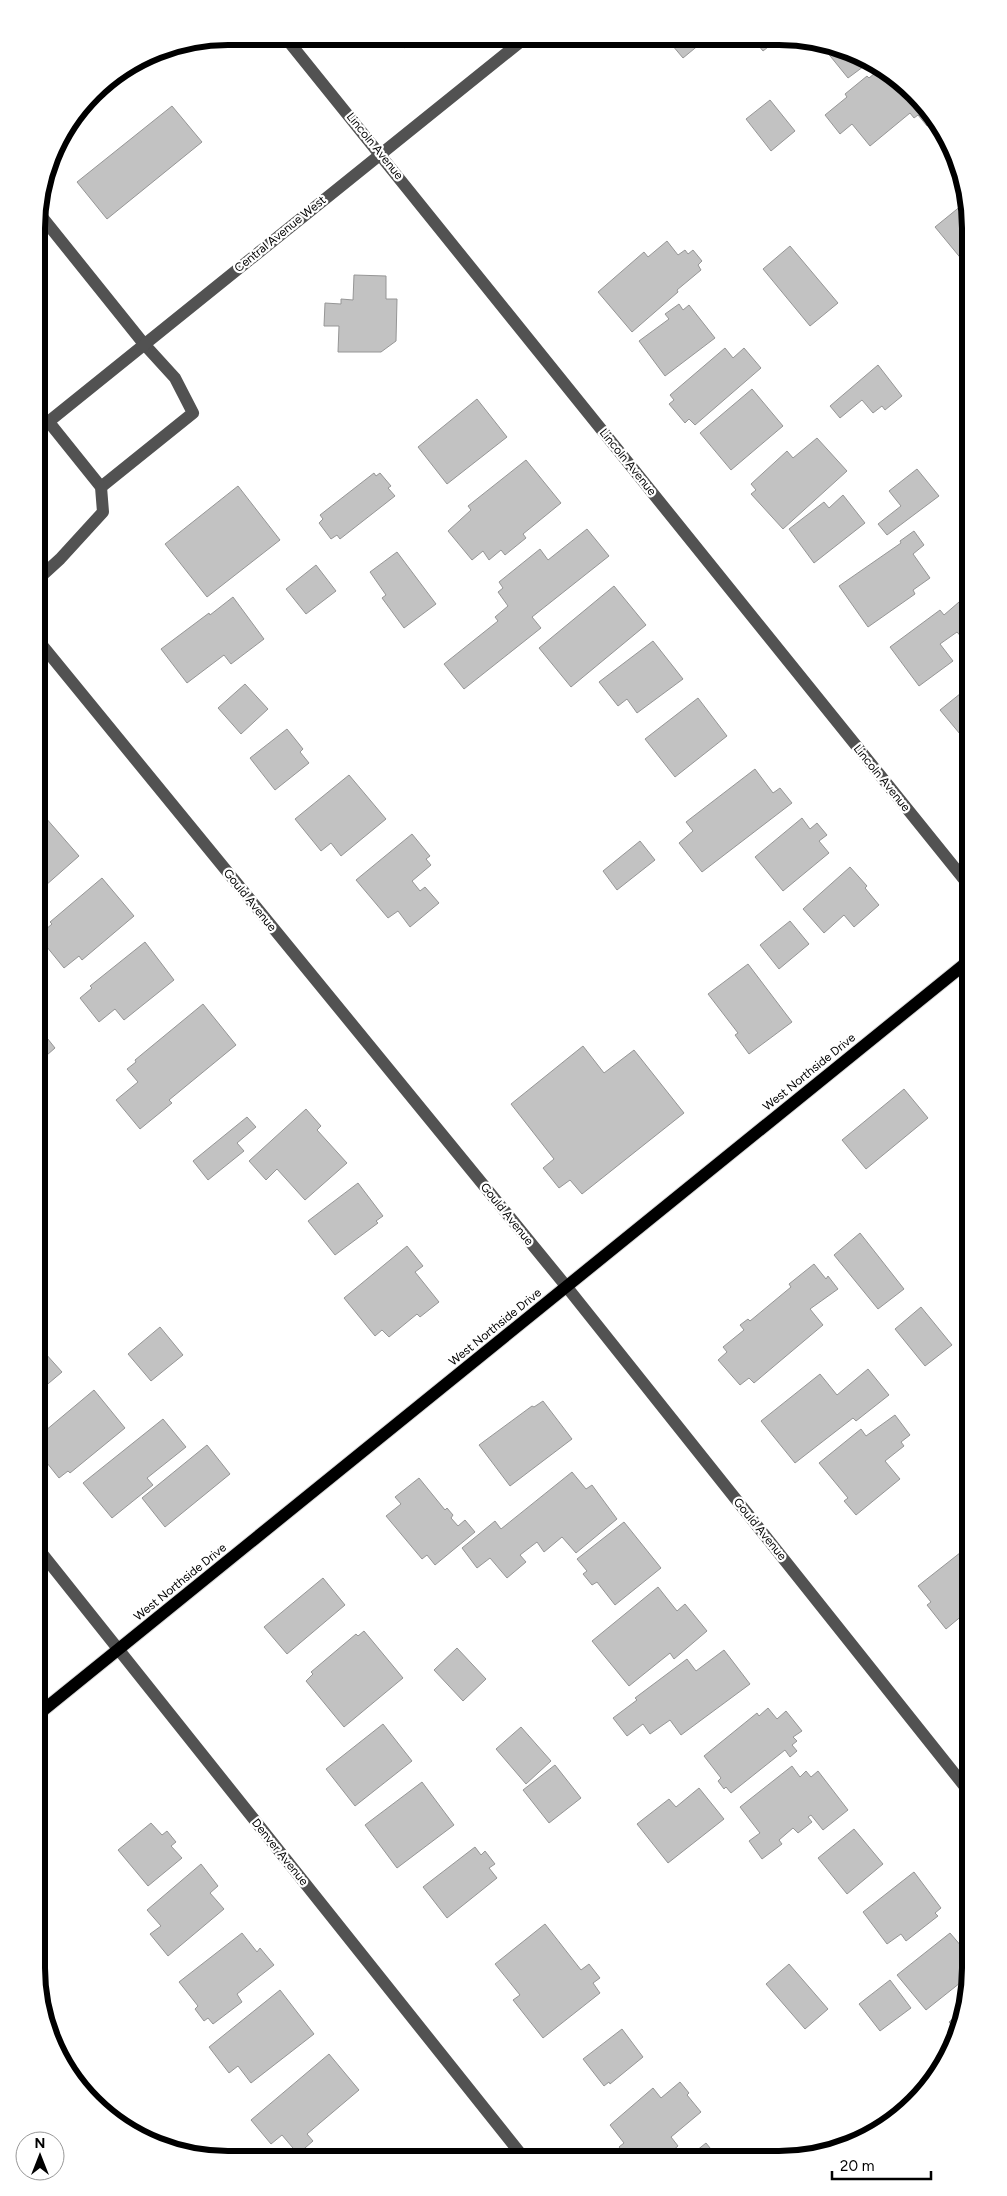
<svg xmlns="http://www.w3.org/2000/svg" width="1007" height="2196" font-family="Figtree,sans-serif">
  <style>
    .building { fill: #c2c2c2; stroke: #969696 }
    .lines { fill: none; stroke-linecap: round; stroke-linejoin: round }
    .major-casing { stroke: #dbdbdb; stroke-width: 14 }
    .minor { stroke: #525252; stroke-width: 12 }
    .major { stroke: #000; stroke-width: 12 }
    .labels { text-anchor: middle; stroke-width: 4.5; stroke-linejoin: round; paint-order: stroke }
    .street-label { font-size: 12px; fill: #000; stroke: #fff }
    .rim { fill: none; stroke: #000; stroke-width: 6 }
  </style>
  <rect width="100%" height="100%" fill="#fff"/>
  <g class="building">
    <polygon points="395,37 417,37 404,48"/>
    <polygon points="667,39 706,39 683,58"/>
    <polygon points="754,40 777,40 763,51"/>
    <polygon points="818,41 864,56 871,61 848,78"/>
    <polygon points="149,55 100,95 98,92 92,97 101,84"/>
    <polygon points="881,68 906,84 935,120 927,126 918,115 914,118 910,113 870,146 852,124 840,134 825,115 847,97 845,94 867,76 869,78"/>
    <polygon points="770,100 795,131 771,151 746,119"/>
    <polygon points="172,106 202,142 107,219 77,182"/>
    <polygon points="967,201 971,228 971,265 968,267 935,227"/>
    <polygon points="667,241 678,255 685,250 688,254 693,250 702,261 698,265 701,270 677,290 678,292 632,332 598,292 644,252 648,257"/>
    <polygon points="790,246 838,303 810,326 763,269"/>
    <polygon points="354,275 386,276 386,299 397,299 396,341 381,352 338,352 339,326 324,326 325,303 341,304 341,299 353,300"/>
    <polygon points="679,304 683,310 689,305 715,338 665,376 639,341 669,319 665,314"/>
    <polygon points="725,348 733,358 744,348 761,368 695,425 689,419 685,423 669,404 674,400 670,395"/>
    <polygon points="878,365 902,396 885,410 882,406 873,413 862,400 840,418 830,406"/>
    <polygon points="752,389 783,426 731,470 700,433"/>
    <polygon points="477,399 507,437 447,484 418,447"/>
    <polygon points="817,438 847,471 783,529 751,494 756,490 751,484 787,451 793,458"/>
    <polygon points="526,460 561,503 523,534 526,538 505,555 501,550 489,560 483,551 472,560 448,531 471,510 468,506"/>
    <polygon points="917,469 939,496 887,535 878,524 901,506 889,491"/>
    <polygon points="374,473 376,476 380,473 391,486 388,488 395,496 340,539 337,535 331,539 319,523 323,519 320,515"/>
    <polygon points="238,486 280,540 207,597 165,544"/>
    <polygon points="843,495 865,523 814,563 789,529 824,502 829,508"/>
    <polygon points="587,529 609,556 532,617 541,628 464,689 444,664 498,621 495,617 508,606 498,592 503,588 499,582 540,549 548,560"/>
    <polygon points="914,531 924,545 913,554 930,578 913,590 915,594 868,627 839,586 901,543 900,541"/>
    <polygon points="397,552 436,604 404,628 382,598 386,595 370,572"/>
    <polygon points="316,565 336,591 306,614 286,589"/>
    <polygon points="614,586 646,625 571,687 539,648"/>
    <polygon points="233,597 264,639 231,664 224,655 187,683 161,649 209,613 210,615"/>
    <polygon points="959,602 971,615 971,648 957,632 940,644 953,661 919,686 890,647 940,610 944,615"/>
    <polygon points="653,641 683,679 637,713 627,699 618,706 599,682"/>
    <polygon points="245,684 268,709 241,734 218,708"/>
    <polygon points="971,685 971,746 970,746 940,710"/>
    <polygon points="698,698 727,736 675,777 645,739"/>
    <polygon points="287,729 303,749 300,752 309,763 275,790 250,758"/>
    <polygon points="755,769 773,793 780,788 792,803 702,872 679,843 693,831 686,822"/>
    <polygon points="349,775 386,819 341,856 331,843 321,851 295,819"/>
    <polygon points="45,817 79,856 37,893 37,824"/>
    <polygon points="802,818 810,829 817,823 827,835 819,841 829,853 783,891 755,857"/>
    <polygon points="412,834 430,856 426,859 431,865 412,881 420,891 425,887 439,903 410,927 398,911 388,918 356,880"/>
    <polygon points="640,841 655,860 617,890 603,871"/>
    <polygon points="850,867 867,886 865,888 879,905 854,927 844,915 824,933 803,909"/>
    <polygon points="102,878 134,916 82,960 79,956 64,968 38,936 52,924 50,922"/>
    <polygon points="790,921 809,944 779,969 760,945"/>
    <polygon points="145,942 174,980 124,1020 115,1009 99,1022 80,998 92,988 90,986"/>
    <polygon points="748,964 792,1022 749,1054 735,1035 738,1033 708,994"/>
    <polygon points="203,1004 236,1045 169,1100 172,1103 140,1129 116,1100 138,1082 127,1069 136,1062 135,1060"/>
    <polygon points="36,1024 55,1048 39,1062 42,1066 36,1071"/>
    <polygon points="583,1046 604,1073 634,1050 684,1113 582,1194 570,1180 559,1188 543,1168 554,1159 511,1104"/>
    <polygon points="904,1089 928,1118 866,1169 842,1140"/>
    <polygon points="306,1109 321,1126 317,1130 347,1163 305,1200 277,1169 266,1180 249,1161"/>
    <polygon points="247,1117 256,1127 237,1143 244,1151 208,1180 193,1161"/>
    <polygon points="358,1183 383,1216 376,1221 378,1223 335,1255 308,1221"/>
    <polygon points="860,1233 904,1289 878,1309 834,1255"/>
    <polygon points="407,1246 423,1266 415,1272 439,1302 420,1317 417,1314 389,1337 382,1330 375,1336 344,1298"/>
    <polygon points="814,1264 826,1279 828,1276 838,1289 810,1309 823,1325 754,1383 749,1378 740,1385 718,1360 727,1352 723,1347 744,1330 740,1325 748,1319 750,1321 791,1287 789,1284"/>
    <polygon points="921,1307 952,1345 925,1366 895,1329"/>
    <polygon points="160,1327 183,1355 151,1381 128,1354"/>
    <polygon points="36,1343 62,1372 36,1394"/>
    <polygon points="868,1369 889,1395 856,1421 853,1418 795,1463 761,1421 820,1374 837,1395"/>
    <polygon points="94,1390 125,1428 70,1473 68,1471 59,1478 39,1453 47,1446 39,1436"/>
    <polygon points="543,1401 572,1439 510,1486 479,1445 532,1406 534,1407"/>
    <polygon points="895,1415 910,1435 901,1442 904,1446 885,1461 900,1479 856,1515 844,1501 848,1498 819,1463 861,1429 866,1436"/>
    <polygon points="163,1419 186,1447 147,1478 153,1485 112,1518 83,1483"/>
    <polygon points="207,1445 230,1474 165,1527 142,1498"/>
    <polygon points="572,1472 586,1489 592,1485 617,1519 576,1553 562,1537 544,1552 537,1542 520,1555 526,1562 507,1578 490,1558 477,1568 462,1548 495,1521 501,1529"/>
    <polygon points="419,1478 445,1510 447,1508 453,1515 451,1518 458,1526 465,1520 475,1532 435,1565 427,1555 422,1559 386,1516 401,1504 395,1497"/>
    <polygon points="624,1522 661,1568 615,1605 597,1582 592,1585 583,1574 587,1571 577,1559"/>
    <polygon points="970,1545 970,1609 946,1629 927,1605 931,1602 918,1586"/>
    <polygon points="323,1578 345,1605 287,1654 264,1627"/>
    <polygon points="658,1587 677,1611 685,1604 707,1631 674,1659 670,1653 629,1686 592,1641"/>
    <polygon points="364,1631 403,1678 344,1727 306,1681 313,1674 311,1672 356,1634 358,1636"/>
    <polygon points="970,1634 970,1649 963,1640"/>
    <polygon points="457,1648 486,1679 463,1701 434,1670"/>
    <polygon points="724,1650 750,1684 681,1735 670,1720 650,1734 643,1724 627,1736 613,1718 637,1700 635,1698 687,1659 696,1671"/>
    <polygon points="768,1708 777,1719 786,1711 802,1731 793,1737 797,1741 792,1745 797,1751 790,1757 785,1750 731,1793 726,1787 724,1789 718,1781 721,1778 704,1756 757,1713 759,1716"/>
    <polygon points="383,1724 412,1761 355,1806 326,1769"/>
    <polygon points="521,1727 551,1761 526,1784 496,1749"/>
    <polygon points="555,1765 581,1798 549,1823 523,1790"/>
    <polygon points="792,1766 800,1777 806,1771 811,1777 818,1771 848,1810 823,1830 811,1815 808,1817 812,1822 798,1833 793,1828 779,1840 782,1844 762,1859 749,1841 760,1833 740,1807"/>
    <polygon points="422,1782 454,1825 397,1868 365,1825"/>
    <polygon points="699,1788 724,1819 668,1863 637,1824 669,1799 676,1807"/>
    <polygon points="151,1823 162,1835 167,1831 176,1842 171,1846 182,1858 148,1886 118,1850"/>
    <polygon points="854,1829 883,1864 847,1894 818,1858"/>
    <polygon points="475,1847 481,1855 485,1851 495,1864 489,1868 497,1878 447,1918 423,1887"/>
    <polygon points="201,1864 218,1886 210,1893 224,1909 168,1956 150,1934 161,1926 147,1910"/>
    <polygon points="914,1872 941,1908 935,1913 938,1916 906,1941 901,1934 887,1944 863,1912"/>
    <polygon points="545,1924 581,1970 589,1964 600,1978 593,1983 600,1993 543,2038 513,2000 520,1995 495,1964"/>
    <polygon points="242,1933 257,1952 260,1948 274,1965 237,1994 242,2002 213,2024 208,2018 204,2021 195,2009 198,2006 179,1982"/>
    <polygon points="950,1933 962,1947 970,1942 970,1975 926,2010 897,1975"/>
    <polygon points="789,1964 828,2009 805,2029 766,1984"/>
    <polygon points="890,1980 911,2008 880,2031 859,2004"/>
    <polygon points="280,1990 314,2034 251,2083 238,2066 229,2073 209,2047"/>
    <polygon points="963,2010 958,2033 949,2022"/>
    <polygon points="622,2029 643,2057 610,2084 609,2082 604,2086 583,2059"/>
    <polygon points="957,2038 956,2041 951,2050 948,2045"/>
    <polygon points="329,2054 359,2090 307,2134 313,2141 298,2154 282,2135 271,2144 251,2120"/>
    <polygon points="680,2082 689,2093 687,2095 701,2112 671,2137 678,2146 663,2159 629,2159 619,2147 624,2143 610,2125 653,2088 661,2098"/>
    <polygon points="706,2143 719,2159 686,2159"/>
  </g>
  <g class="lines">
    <g class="major-casing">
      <polyline id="major" points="36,1716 971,959"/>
    </g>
    <g class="minor">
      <polyline points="285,37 971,888"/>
      <polyline points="38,212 144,344 175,378 193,413 101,487"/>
      <polyline points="37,431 525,38"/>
      <polyline points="37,580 60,559 103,512 101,487 48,421"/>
      <polyline points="37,639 566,1286 970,1793"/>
      <polyline points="36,1546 524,2158"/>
    </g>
    <use href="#major" class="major"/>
  </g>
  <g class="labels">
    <g class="street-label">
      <text transform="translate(375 146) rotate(51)" y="4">Lincoln Avenue</text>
      <text transform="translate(280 234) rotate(-39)" y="4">Central Avenue West</text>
      <text transform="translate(628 462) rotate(51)" y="4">Lincoln Avenue</text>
      <text transform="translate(882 778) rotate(51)" y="4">Lincoln Avenue</text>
      <text transform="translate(250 900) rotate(51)" y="4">Gould Avenue</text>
      <text transform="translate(809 1072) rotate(-39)" y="4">West Northside Drive</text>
      <text transform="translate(507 1214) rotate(51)" y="4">Gould Avenue</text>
      <text transform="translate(495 1327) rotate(-39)" y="4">West Northside Drive</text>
      <text transform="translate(760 1529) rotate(51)" y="4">Gould Avenue</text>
      <text transform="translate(180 1582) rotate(-39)" y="4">West Northside Drive</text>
      <text transform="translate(280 1852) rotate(51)" y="4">Denver Avenue</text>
    </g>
  </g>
  <path d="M0 0H1007V2196H0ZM228 45H779A183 183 0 0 1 962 228V1968A183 183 0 0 1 779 2151H228A183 183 0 0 1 45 1968V228A183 183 0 0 1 228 45Z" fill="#fff" fill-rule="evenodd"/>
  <path class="rim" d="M228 45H779A183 183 0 0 1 962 228V1968A183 183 0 0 1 779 2151H228A183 183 0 0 1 45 1968V228A183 183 0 0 1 228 45Z"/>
  <g transform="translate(40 2156)"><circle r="24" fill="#ffffff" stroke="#999999"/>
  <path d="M0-4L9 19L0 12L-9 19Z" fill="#000000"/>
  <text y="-8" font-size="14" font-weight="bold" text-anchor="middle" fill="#000000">N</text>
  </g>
  <path d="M832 2171v8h99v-8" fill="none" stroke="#000000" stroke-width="2.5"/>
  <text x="840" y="2171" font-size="15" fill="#000000" stroke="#ffffff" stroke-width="4" paint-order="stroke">20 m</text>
</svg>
